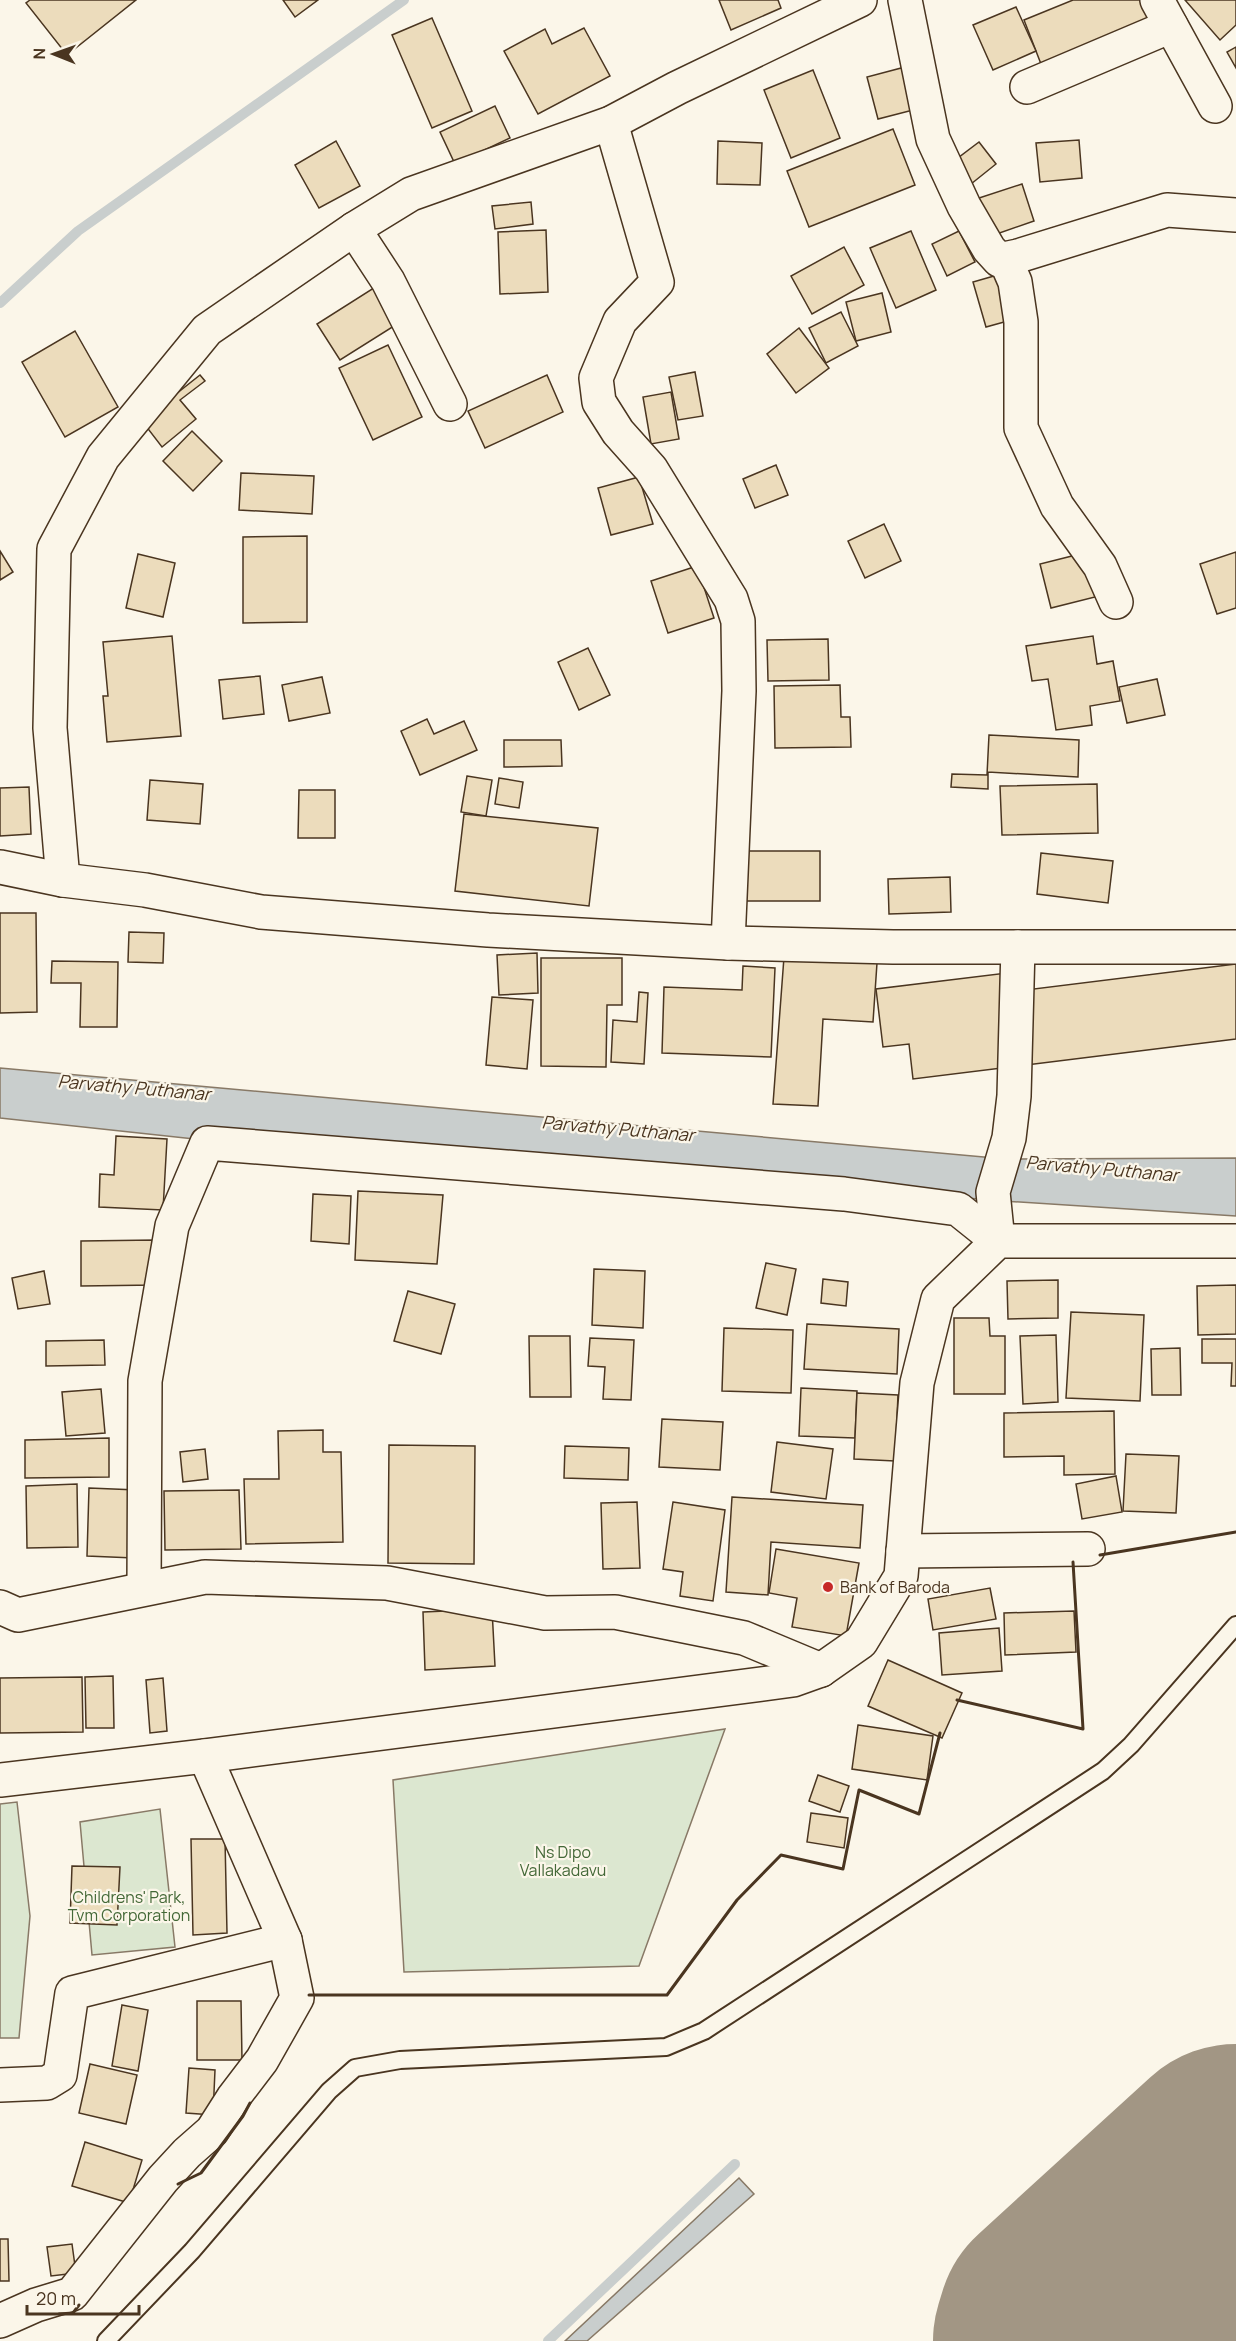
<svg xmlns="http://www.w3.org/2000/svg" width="1236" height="2341" font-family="Manrope,sans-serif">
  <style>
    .green { fill: #dce7d0; stroke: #887966; stroke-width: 1.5 }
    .water { fill: #c9cecd; stroke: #887966; stroke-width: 1.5 }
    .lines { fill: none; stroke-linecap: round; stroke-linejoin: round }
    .stream { stroke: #c9cecd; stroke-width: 10 }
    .taxiway { stroke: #a29684; stroke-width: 100 }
    .runway { stroke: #a29684; stroke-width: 254 }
    .building { fill: #ecdcbc; stroke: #4a3520; stroke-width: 1.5 }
    .lane-casing { stroke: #4a3520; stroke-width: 20 }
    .street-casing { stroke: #4a3520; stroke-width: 36 }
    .secondary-casing { stroke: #4a3520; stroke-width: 36 }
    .lane { stroke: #fbf6e9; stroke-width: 16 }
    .street { stroke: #fbf6e9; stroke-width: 33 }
    .secondary { stroke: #fbf6e9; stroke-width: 33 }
    .wall { stroke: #4a3520; stroke-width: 3 }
    .poi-dot { fill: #c62828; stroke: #fbf6e9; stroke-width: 2 }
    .labels { text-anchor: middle; stroke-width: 4.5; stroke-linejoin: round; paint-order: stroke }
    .poi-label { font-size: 16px; fill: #4a3520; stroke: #fbf6e9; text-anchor: start }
    .park-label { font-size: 16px; fill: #436837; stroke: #fbf6e9 }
    .water-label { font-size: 18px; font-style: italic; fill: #4a3520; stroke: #fbf6e9 }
  </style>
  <rect width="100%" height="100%" fill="#fbf6e9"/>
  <g class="green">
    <polygon points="725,1729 639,1966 404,1972 393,1780"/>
    <polygon points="17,1802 30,1916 19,2038 0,2038 0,1804"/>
    <polygon points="160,1809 175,1947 92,1955 80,1822"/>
  </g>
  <g class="water">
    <polygon points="0,1068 1006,1159 1236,1158 1236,1216 1003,1201 722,1178 250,1145 0,1118"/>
    <polygon points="739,2178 754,2194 587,2341 565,2341"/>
  </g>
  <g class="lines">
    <g class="stream">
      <polyline points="0,303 78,231 404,0"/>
      <polyline points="548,2341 735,2164"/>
    </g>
    <polyline class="taxiway" points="1218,2341 1236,2324"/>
    <polyline class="runway" points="1060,2341 1064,2328 1236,2171"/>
  </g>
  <g class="building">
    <polygon points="30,0 136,0 67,55 26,3"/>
    <polygon points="283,0 318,0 295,17"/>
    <polygon points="719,0 778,0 781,8 731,30"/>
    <polygon points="1073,0 1144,0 1151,19 1041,64 1024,20"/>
    <polygon points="1185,0 1236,0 1236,25 1220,40"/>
    <polygon points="1016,7 1036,51 993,70 973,25"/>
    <polygon points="432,18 472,111 432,128 392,35"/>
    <polygon points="584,28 610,76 538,114 504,51 545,29 552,44"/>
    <polygon points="1236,47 1236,68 1227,52"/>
    <polygon points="905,67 917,109 878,119 867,77"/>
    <polygon points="813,70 840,138 791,158 764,90"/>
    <polygon points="495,106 510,138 455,164 440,132"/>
    <polygon points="893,129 915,185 809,227 787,171"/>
    <polygon points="1079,140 1082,178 1040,182 1036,143"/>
    <polygon points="336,141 360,186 319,208 295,165"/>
    <polygon points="718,141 762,143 760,185 717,184"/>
    <polygon points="979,142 996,164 971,184 954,161"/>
    <polygon points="1022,184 1034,221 988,237 976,199"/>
    <polygon points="531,202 533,224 495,229 492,206"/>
    <polygon points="546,230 548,292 500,294 498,232"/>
    <polygon points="911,231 936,290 896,308 870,248"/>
    <polygon points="959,231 975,262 947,276 932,244"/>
    <polygon points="844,247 864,285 812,314 791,276"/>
    <polygon points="1001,274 1015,319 986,327 973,282"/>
    <polygon points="380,284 402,321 340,360 317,324"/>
    <polygon points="882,293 891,332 856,341 846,302"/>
    <polygon points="841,312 858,346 826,363 809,328"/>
    <polygon points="799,328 829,368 796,393 767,354"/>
    <polygon points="75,331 118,407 65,437 22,362"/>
    <polygon points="388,345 422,417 373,440 339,368"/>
    <polygon points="695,372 703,416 678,420 669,377"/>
    <polygon points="200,375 205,381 180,400 196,419 162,447 142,421"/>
    <polygon points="547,375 563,412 485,448 468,411"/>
    <polygon points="671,392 679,439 651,444 643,397"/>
    <polygon points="192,431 222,461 193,491 163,461"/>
    <polygon points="776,465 788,495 755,508 743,479"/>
    <polygon points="241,473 314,476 312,514 239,510"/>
    <polygon points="639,477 653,524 611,535 598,488"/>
    <polygon points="884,524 901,561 865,578 848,541"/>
    <polygon points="307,536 307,622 243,623 243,537"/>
    <polygon points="0,551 13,572 0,580"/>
    <polygon points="1236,552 1236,608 1217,614 1200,564"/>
    <polygon points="1084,553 1095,597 1051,608 1040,564"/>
    <polygon points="138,554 175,563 163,617 126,608"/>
    <polygon points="697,566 714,618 668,633 651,581"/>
    <polygon points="172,636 181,736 107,742 103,696 108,696 103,642"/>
    <polygon points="1093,636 1097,664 1113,661 1120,701 1090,706 1092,725 1056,730 1048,679 1032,681 1026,646"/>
    <polygon points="828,639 829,680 768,681 767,640"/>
    <polygon points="588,648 610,695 579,710 558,662"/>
    <polygon points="260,676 264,714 223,719 219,680"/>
    <polygon points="322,677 330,713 289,721 282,685"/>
    <polygon points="1157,679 1165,715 1127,723 1119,687"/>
    <polygon points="840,685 841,717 850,717 851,747 775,748 774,686"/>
    <polygon points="427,719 434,734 464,721 477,750 420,775 401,731"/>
    <polygon points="989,735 1079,740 1078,777 988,772 988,789 951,787 952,774 987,775"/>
    <polygon points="504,740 561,740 562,766 504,767"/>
    <polygon points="467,776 492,780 486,816 461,812"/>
    <polygon points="499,778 523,782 519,808 495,804"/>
    <polygon points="150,780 203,784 200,824 147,820"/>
    <polygon points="1097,784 1098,833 1002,835 1000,786"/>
    <polygon points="29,787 31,834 0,836 0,788"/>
    <polygon points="299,790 335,790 335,838 298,838"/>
    <polygon points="464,814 598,828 589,906 455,891"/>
    <rect x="739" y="851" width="81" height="50"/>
    <polygon points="1041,853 1113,861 1108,903 1037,894"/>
    <polygon points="950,877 951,912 889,914 888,879"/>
    <polygon points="0,913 36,913 37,1012 0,1013"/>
    <polygon points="129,932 164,933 163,963 128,962"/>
    <polygon points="537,953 538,993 499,995 497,955"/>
    <polygon points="784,957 877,963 873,1022 823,1019 818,1106 773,1104"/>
    <polygon points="541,958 622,958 622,1005 607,1005 606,1067 541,1066"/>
    <polygon points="52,961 118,962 117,1027 80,1027 81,983 51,983"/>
    <polygon points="1236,964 1236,1039 913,1079 909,1044 883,1047 876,989 1015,972 1018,991"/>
    <polygon points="743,966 775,968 771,1057 662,1053 664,987 742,990"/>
    <polygon points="639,992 648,993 644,1064 611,1062 613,1020 637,1022"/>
    <polygon points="492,997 533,1000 527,1069 486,1065"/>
    <polygon points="116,1136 167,1139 163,1210 99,1207 100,1174 114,1175"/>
    <polygon points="358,1191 443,1195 437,1264 355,1260"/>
    <polygon points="313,1194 351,1196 349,1244 311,1241"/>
    <polygon points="156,1240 156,1285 81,1286 81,1241"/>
    <polygon points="766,1263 796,1269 787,1315 756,1308"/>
    <polygon points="594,1269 645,1271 643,1328 592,1325"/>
    <polygon points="44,1271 50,1304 18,1309 12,1278"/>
    <polygon points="823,1279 848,1282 846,1306 821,1303"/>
    <polygon points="1058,1280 1058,1318 1008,1319 1007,1281"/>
    <polygon points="1236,1285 1236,1334 1198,1335 1197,1286"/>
    <polygon points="408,1291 455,1304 441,1354 394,1341"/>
    <polygon points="1071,1312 1144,1315 1140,1401 1066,1398"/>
    <polygon points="954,1318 989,1318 990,1336 1005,1336 1005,1394 954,1394"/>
    <polygon points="807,1324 899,1329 897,1374 804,1369"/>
    <polygon points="724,1328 793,1330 791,1393 722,1391"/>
    <polygon points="1056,1335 1058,1402 1023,1404 1020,1336"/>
    <polygon points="529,1336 570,1336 571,1397 530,1397"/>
    <polygon points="590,1338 634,1340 631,1400 603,1399 605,1367 588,1366"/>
    <polygon points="1202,1339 1236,1339 1236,1386 1231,1386 1232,1363 1202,1363"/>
    <polygon points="104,1340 105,1365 46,1366 46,1341"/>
    <polygon points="1180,1348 1181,1395 1152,1395 1151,1349"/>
    <polygon points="801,1388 857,1391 855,1438 799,1436"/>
    <polygon points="101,1389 105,1433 66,1436 62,1392"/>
    <polygon points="857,1393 898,1395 895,1461 854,1459"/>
    <polygon points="1114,1411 1115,1474 1064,1475 1064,1456 1004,1457 1004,1413"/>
    <polygon points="662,1419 723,1422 720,1470 659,1467"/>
    <polygon points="323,1430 323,1452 341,1452 343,1542 246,1544 244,1479 279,1479 278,1431"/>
    <polygon points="109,1438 109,1477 25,1478 25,1440"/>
    <polygon points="777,1442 833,1449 826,1499 771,1492"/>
    <polygon points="389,1445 475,1446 474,1564 388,1563"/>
    <polygon points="565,1446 629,1448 628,1480 564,1478"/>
    <polygon points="205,1449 208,1479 183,1482 180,1452"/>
    <polygon points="1126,1454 1179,1456 1176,1513 1123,1511"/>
    <polygon points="1116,1476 1122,1512 1082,1519 1076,1484"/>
    <polygon points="77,1484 78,1547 27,1548 26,1486"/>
    <polygon points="89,1488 137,1490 134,1558 87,1556"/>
    <polygon points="239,1490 241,1549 165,1550 164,1491"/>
    <polygon points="732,1497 863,1505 860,1548 771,1542 768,1595 726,1592"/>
    <polygon points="637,1502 640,1568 603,1569 601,1503"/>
    <polygon points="673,1502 725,1510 713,1601 680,1596 683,1572 663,1569"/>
    <polygon points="776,1549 859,1563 846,1636 792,1627 797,1598 769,1593"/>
    <polygon points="990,1588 996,1619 933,1630 928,1599"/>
    <polygon points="492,1609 495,1666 425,1670 423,1612"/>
    <polygon points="1074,1611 1076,1652 1005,1655 1004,1613"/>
    <polygon points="999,1628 1002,1671 942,1675 939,1633"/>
    <polygon points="888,1660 962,1693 942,1738 868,1706"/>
    <polygon points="113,1676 114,1728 86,1728 85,1677"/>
    <polygon points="82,1677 83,1732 0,1733 0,1678"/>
    <polygon points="163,1678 167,1731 150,1733 146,1680"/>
    <polygon points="858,1725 933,1736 927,1780 852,1769"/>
    <polygon points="818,1775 849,1786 840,1812 809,1801"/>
    <polygon points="811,1813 848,1818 844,1848 807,1842"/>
    <polygon points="191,1839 225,1839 227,1933 193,1935"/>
    <polygon points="72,1866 120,1867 117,1925 70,1923"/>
    <polygon points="197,2001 241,2001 242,2060 197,2060"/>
    <polygon points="122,2005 148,2010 138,2071 112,2066"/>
    <polygon points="90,2064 137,2075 126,2124 79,2113"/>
    <polygon points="189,2068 215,2070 213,2115 186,2113"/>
    <polygon points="85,2142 142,2160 129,2203 72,2186"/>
    <polygon points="0,2239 8,2239 9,2281 0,2281"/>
    <polygon points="72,2244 76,2273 51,2276 47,2247"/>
  </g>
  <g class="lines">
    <g class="lane-casing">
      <polyline id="lane" points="106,2341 192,2251 329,2091 355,2068 400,2060 666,2047 704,2031 1103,1771 1131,1745 1236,1625"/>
    </g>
    <g class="street-casing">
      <g id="street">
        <polyline points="905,0 933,139 964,206 989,249 999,260 1018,256 1167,210 1236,215"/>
        <polyline points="1157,0 1215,106"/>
        <polyline points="1027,87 1171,26"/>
        <polyline points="611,123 657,282 620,321 596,378 599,402 618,432 651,469 731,599 738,621 739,691 728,943"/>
        <polyline points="354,229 388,281 450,404"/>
        <polyline points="1005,259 1015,282 1021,322 1021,428 1057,506 1100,566 1116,602"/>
        <polyline points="0,867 63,880 145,890 261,912 488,930 728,943 893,947 1236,947"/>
        <polyline points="63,880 50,728 54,549 103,457 207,330 354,229 411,194 611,123 677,88 860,0"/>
        <polyline points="998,1241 993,1192 1009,1138 1014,1096 1018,947"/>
        <polyline points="903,1551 1088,1549"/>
        <polyline points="144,1588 145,1381 172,1226 207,1143 844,1194 958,1209 998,1241"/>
        <polyline points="0,1607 18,1615 205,1577 387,1583 545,1613 615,1612 744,1638 821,1670"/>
        <polyline points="0,2085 47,2083 60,2075 72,1993 285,1940"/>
        <polyline points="0,2321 36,2305 72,2294 163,2179 187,2153 212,2131 233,2098 262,2060 297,1998 285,1940 205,1756"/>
      </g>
    </g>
    <g class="secondary-casing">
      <polyline id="secondary" points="0,1780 205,1756 793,1680 821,1670 861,1642 901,1576 917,1383 938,1299 998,1241 1236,1241"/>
    </g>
    <use href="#lane" class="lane"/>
    <use href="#street" class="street"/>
    <use href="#secondary" class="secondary"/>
    <g class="wall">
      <polyline points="1100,1555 1236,1532"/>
      <polyline points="957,1700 1083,1729 1073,1562"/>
      <polyline points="309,1995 667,1995 737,1900 781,1855 843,1869 859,1790 919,1814 940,1733"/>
      <polyline points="178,2184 201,2173 243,2116 250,2103"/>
      <polyline points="59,2314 73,2313 79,2305"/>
    </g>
  </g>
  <circle class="poi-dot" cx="828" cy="1587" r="6"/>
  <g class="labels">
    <g class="poi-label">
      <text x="840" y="1593">Bank of Baroda</text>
    </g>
    <g class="park-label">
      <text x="563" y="1858">Ns Dipo<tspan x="563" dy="18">Vallakadavu</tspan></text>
      <text x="129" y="1903">Childrens' Park,<tspan x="129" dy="18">Tvm Corporation</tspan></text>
    </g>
    <g class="water-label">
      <text transform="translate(134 1088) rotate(5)" y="6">Parvathy Puthanar</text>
      <text transform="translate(618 1129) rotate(5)" y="6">Parvathy Puthanar</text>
      <text transform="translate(1102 1169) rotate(5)" y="6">Parvathy Puthanar</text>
    </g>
  </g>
  <g transform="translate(54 54) rotate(271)" stroke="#fbf6e9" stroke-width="4.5" paint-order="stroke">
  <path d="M0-4.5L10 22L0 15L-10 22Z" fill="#4a3520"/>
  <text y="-9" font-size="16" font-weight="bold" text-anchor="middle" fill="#4a3520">N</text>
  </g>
  <path d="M27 2305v9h112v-9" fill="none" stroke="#4a3520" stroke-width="3"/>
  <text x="36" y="2305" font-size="18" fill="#4a3520" stroke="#fbf6e9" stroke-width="4.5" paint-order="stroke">20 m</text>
</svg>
